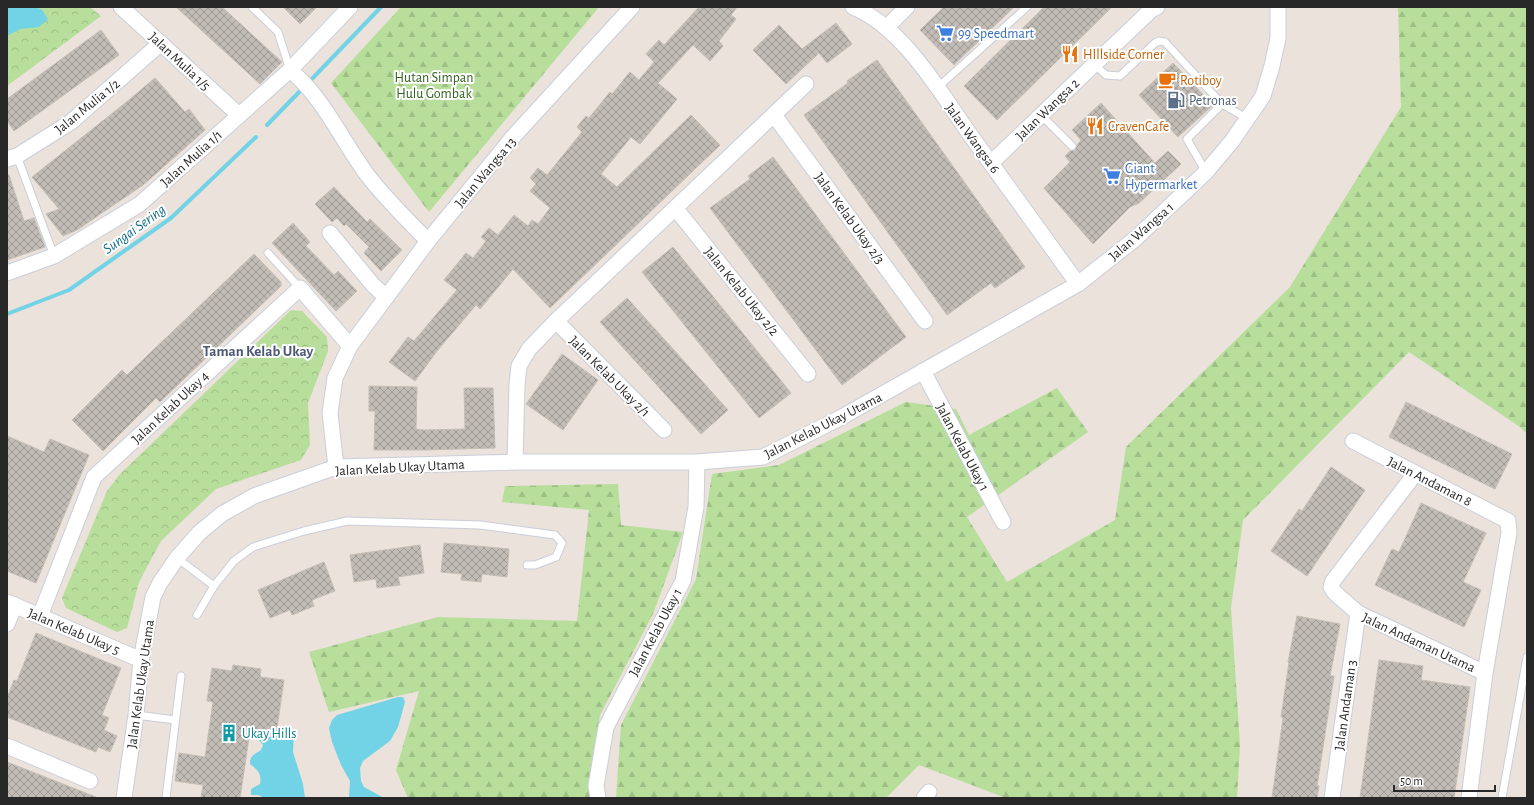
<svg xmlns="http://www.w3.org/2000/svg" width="1534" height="805" font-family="'Alegreya Sans',sans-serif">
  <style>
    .forest { fill: url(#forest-firs) }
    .park { fill: url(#park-crowns) }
    .water { fill: #73d3e6 }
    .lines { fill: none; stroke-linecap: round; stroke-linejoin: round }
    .stream { stroke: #73d3e6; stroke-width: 4 }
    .building { fill: url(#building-cross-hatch); stroke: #c5beb5 }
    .service-casing { stroke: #c9ced9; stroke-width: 9 }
    .minor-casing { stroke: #c9ced9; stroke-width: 17 }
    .service { stroke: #fff; stroke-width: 7 }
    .minor { stroke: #fff; stroke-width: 15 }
    .labels { text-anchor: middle; stroke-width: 4; stroke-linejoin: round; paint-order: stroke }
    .shop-label { font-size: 14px; fill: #366cbe; stroke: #fff; text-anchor: start }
    .food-label { font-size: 14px; fill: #c56008; stroke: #fff; text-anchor: start }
    .street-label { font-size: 14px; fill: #282828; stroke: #fff }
    .park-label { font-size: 14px; fill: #32601e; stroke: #fff }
    .service-label { font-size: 14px; fill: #4e5e75; stroke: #fff; text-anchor: start }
    .culture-label { font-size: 14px; fill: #0d838f; stroke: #fff; text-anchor: start }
    .water-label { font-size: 15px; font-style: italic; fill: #15718f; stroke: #fff }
    .neighbourhood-label { font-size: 15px; font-weight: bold; fill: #4c5776; stroke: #fff }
  </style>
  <defs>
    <pattern id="forest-firs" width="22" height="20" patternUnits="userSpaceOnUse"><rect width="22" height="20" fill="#b7de9a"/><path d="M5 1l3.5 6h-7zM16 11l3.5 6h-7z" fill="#9dbe85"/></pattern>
    <pattern id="park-crowns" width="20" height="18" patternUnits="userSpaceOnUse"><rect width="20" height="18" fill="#b7de9a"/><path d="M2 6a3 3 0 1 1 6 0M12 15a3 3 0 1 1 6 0" fill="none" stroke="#9dbe85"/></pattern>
    <pattern id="building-cross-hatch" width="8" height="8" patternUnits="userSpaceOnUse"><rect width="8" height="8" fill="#c2bcb7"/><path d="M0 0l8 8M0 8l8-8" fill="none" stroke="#9e9995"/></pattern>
  </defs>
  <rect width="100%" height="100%" fill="#eae2db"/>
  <g class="forest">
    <polygon points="401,7 599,7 429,212 331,83"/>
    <polygon points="1398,7 1527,7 1527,434 1520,427 1409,352 1243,520 1231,608 1240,745 1237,798 1006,798 919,765 886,798 616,798 621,725 696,579 712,474 779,465 906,402 956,409 969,435 1057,388 1088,432 967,517 1007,582 1115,520 1126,447 1290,287 1401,107"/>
    <polygon points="618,484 621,525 683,532 653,614 600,715 588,784 590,798 408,798 396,770 419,691 329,712 309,652 438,617 577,621 589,510 502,502 505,486"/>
  </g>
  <g class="park">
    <polygon points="7,7 90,7 101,16 7,86"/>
    <polygon points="291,310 302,311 327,337 328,351 308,403 310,445 301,460 216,489 161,541 139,582 127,628 117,632 66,608 62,598 107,491 120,474"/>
  </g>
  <g class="water">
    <polygon points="10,7 36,7 42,10 48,19 39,27 20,29 7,36 7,9"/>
    <polygon points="398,697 403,697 405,702 398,727 390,741 363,761 360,768 361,781 364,787 384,798 349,798 350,781 341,765 332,742 329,728 332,720 337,715"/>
    <path d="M280 728 294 731 293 752 303 784 305 798H265L258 795H251V789L260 784C262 774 258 770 250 764 250 755 254 755 261 750L263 745 259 740 261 736C270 737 278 740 280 728Z"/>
  </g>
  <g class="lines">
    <g class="stream">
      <polyline points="308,83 381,7"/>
      <polyline points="267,125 303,88"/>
      <polyline points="7,314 69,290 171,218 256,137"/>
    </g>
  </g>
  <g class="building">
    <polygon points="176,7 222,7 282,62 260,84"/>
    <polygon points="283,7 317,7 300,24"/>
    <polygon points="699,7 737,7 731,15 736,19 719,41 723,46 710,61 693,45 658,83 677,99 640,144 631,137 601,174 617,187 691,115 720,145 550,308 513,269 480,309 476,305 437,351 415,381 389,362 408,337 414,341 457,290 444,280 466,253 473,258 486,241 481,237 489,228 498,235 514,215 528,226 532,220 538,224 550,208 530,191 536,184 530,178 538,168 547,175 582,132 577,127 586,116 589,118 610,92 612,94 630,72 639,80 654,62 646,54 659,40 664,45"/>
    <polygon points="944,7 1014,7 954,65 920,30"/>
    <polygon points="1044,7 1112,7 997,120 964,86"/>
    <polygon points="836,23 852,44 827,63 819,53 786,84 753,50 779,25 802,49"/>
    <polygon points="101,30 119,55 14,131 7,121 7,99"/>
    <polygon points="877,60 1025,267 995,288 991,283 947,315 804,115 848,83 847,81"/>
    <polygon points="1173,63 1213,105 1178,137 1139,95"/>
    <polygon points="155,78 185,112 189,109 205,130 143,185 77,230 63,236 46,214 59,209 32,177 124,104"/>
    <polygon points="1101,103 1155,163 1168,151 1181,164 1139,203 1130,207 1093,244 1044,188 1070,162 1065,156 1070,151 1075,150 1077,145 1081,140 1072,130"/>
    <polygon points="773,157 906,337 842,385 710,208 750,179 748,176"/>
    <polygon points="7,175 9,175 24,221 34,218 45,247 7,260"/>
    <polygon points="334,187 367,222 370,219 402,250 381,271 364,253 369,247 346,224 344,226 337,218 332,222 315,204"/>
    <polygon points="293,223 310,242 306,246 334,275 338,271 357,291 336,311 272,243"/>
    <polygon points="673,247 791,393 759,418 642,272"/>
    <polygon points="254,254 281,282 281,286 160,402 156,398 103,451 72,420 122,370 127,375"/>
    <polygon points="627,298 728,410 701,434 600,322"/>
    <polygon points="562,354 598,380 563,430 526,404"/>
    <polygon points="369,386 417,387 416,429 424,430 465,429 464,388 493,388 495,448 424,450 374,450 375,411 369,411"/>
    <polygon points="1406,402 1512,454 1495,489 1389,437"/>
    <polygon points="7,436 44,452 50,439 89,455 36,583 7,571"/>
    <polygon points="1331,467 1365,490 1307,576 1271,551 1299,509 1302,511"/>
    <polygon points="1421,503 1486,533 1463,582 1481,590 1464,627 1375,585 1392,549 1399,552"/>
    <polygon points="444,543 509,549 507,577 482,574 481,582 461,580 462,574 441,572"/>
    <polygon points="420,545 424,573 398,577 400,585 377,588 376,579 354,582 350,555"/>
    <polygon points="324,562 335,591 312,600 314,606 292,615 290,610 270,618 258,590"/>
    <polygon points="1297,616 1340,624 1330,676 1334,676 1317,786 1319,786 1317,798 1272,798 1283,718 1281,717 1289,662 1288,662"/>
    <polygon points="36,633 121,668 102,715 109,718 104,730 117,736 110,752 98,747 96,752 7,717 7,698 14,680 17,681"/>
    <polygon points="1379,660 1423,666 1421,680 1470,687 1454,798 1360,798"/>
    <polygon points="233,665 261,669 260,677 284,680 276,735 250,731 240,798 201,798 203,785 175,781 179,753 205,757 213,702 207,701 212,668 232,671"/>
    <polygon points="7,762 96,797 96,798 7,798"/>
  </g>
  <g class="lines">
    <g class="service-casing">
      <g id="service">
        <polyline points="252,7 278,32 290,70"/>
        <polyline points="1094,64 1106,75 1120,76 1155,43 1159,41 1165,42 1222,104 1187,139 1206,172"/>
        <polyline points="937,88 1027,7"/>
        <polyline points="1222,104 1248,119"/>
        <polyline points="1041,115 1072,146"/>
        <polyline points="17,156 54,256"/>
        <polyline points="268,253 300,288"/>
        <polyline points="177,558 214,586"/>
        <polyline points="197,615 214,586 234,561 253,547 304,531 347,521 480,525 555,535 562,543 556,557 535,565 527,565"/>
        <polyline points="136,715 175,720"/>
        <polyline points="166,798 181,676"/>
        <polyline points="1502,798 1527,657"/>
      </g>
    </g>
    <g class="minor-casing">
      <g id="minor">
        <polyline points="121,7 239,115"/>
        <path d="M853 7C905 28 942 96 974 140 1009 188 1043 236 1078 284"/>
        <polyline points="887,27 907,7"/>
        <path d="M290 70C324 98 342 141 368 176 386 199 407 220 428 241"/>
        <polyline points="774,115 925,321"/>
        <polyline points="7,159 17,156 71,122 161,43"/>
        <polyline points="991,163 1151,10 1157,7"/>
        <polyline points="676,209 808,374"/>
        <polyline points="330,233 373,285 386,297"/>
        <polyline points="7,273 54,256 140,204 290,70 350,7"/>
        <polyline points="556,321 664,430"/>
        <polyline points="923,371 1003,522"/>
        <polyline points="1353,441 1508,521 1509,533 1485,673 1469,798"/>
        <polyline points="515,462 517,385 519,366 529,349 556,321 806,84"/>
        <polyline points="336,467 330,413 335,378 350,346 428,241 513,137 632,7"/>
        <polyline points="1415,474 1333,581 1331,587 1335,593 1358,613 1485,673"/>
        <polyline points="7,602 141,660"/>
        <polyline points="40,616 94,477 300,288 350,346"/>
        <polyline points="7,624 15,605"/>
        <polyline points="7,746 90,781"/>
        <polyline points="124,798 136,715 141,660 153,597 160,583 177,558 199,533 222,514 254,496 336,467 515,462 697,462 763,457 840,418 1078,284 1135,239 1206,172 1232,141 1263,96 1272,66 1278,38 1278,7"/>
        <polyline points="598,798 596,786 606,727 683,581 696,507 697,462"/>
        <polyline points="924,798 929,792"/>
        <polyline points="1332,798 1358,613"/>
      </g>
    </g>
    <use href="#service" class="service"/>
    <use href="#minor" class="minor"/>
  </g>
  <defs>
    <g id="supermarket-bare" transform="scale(1.38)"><path d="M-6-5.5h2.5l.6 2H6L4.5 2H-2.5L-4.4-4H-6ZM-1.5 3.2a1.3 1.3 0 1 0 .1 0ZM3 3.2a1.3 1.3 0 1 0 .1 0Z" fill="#3f7fe0" stroke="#fff" stroke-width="2.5" paint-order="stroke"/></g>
    <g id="restaurant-bare" transform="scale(1.38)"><path d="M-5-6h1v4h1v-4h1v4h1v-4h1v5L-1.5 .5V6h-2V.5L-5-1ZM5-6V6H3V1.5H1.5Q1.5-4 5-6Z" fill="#e8710a" stroke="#fff" stroke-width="2.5" paint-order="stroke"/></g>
    <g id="cafe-bare" transform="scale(1.38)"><path d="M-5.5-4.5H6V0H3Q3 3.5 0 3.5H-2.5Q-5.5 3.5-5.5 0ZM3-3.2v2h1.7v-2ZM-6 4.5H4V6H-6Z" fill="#e8710a" stroke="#fff" stroke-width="2.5" paint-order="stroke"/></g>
    <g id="fuel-bare" transform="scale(1.38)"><path d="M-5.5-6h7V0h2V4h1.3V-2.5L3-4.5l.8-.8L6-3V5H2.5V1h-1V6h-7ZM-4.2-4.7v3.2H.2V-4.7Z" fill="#5c6f8a" stroke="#fff" stroke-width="2.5" paint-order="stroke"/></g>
    <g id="building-bare" transform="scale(1.38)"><path d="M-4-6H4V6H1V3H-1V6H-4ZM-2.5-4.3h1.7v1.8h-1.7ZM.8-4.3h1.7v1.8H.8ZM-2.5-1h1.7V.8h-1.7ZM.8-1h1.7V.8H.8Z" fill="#0f9aa8" stroke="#fff" stroke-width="2.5" paint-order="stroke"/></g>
  </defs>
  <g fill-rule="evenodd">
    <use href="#supermarket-bare" x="945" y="33"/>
    <use href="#restaurant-bare" x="1070" y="54"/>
    <use href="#cafe-bare" x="1167" y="80"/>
    <use href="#fuel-bare" x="1176" y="100"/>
    <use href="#restaurant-bare" x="1095" y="126"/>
    <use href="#supermarket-bare" x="1112" y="176"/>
    <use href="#building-bare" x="229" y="733"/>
  </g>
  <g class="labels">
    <g class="shop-label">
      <text x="958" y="38">99 Speedmart</text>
      <text x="1125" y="173">Giant<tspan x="1125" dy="16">Hypermarket</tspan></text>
    </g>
    <g class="food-label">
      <text x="1083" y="59">HIllside Corner</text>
      <text x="1180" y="85">Rotiboy</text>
      <text x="1108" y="131">CravenCafe</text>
    </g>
    <g class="street-label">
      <text transform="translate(180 61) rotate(43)" y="5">Jalan Mulia 1/5</text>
      <text transform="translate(87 106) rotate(-39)" y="5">Jalan Mulia 1/2</text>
      <text transform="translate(1047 109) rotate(-44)" y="5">Jalan Wangsa 2</text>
      <text transform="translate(973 138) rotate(54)" y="5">Jalan Wangsa 6</text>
      <text transform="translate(191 158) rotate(-42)" y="5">Jalan Mulia 1/1</text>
      <text transform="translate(485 172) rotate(-50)" y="5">Jalan Wangsa 13</text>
      <text transform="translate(850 218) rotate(54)" y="5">Jalan Kelab Ukay 2/3</text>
      <text transform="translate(1141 231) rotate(-41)" y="5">Jalan Wangsa 1</text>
      <text transform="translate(742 291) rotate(51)" y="5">Jalan Kelab Ukay 2/2</text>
      <text transform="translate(610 376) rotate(45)" y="5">Jalan Kelab Ukay 2/1</text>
      <text transform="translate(170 407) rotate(-43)" y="5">Jalan Kelab Ukay 4</text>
      <text transform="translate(823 425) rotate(-27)" y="5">Jalan Kelab Ukay Utama</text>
      <text transform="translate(963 447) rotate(62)" y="5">Jalan Kelab Ukay 1</text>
      <text transform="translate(400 467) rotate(-3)" y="5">Jalan Kelab Ukay Utama</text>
      <text transform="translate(1430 481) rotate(27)" y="5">Jalan Andaman 8</text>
      <text transform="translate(74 631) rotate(23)" y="5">Jalan Kelab Ukay 5</text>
      <text transform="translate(655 632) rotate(-62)" y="5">Jalan Kelab Ukay 1</text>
      <text transform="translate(1419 642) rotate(25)" y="5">Jalan Andaman Utama</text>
      <text transform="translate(140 684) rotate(-82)" y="5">Jalan Kelab Ukay Utama</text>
      <text transform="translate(1345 705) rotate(-82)" y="5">Jalan Andaman 3</text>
    </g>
    <g class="park-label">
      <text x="434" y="82">Hutan Simpan<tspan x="434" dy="16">Hulu Gombak</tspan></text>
    </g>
    <g class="service-label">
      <text x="1189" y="105">Petronas</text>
    </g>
    <g class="culture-label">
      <text x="242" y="738">Ukay Hills</text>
    </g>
    <g class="water-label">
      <text transform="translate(134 229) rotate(-36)" y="5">Sungai Sering</text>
    </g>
    <g class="neighbourhood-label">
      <text x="258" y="356">Taman Kelab Ukay</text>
    </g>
  </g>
  <rect width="1534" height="805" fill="none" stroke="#282828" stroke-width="16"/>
  <path d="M1394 785v6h101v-6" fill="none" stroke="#282828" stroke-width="2"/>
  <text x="1400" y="785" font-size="12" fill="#282828" stroke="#ffffff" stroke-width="3" paint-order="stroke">50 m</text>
</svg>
